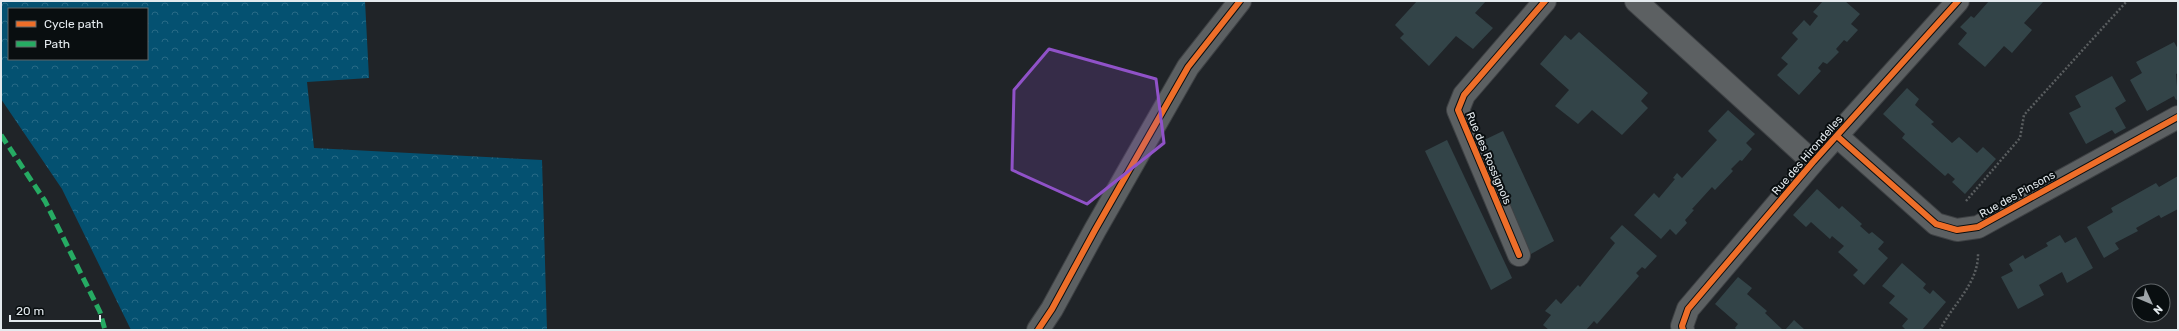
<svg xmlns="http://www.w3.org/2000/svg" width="2179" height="331" font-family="Rubik,sans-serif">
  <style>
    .forest { fill: url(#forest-crowns); fill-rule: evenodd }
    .building { fill: #334448 }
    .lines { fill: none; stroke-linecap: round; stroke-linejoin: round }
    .minor-casing { stroke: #3e4144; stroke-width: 24 }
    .path { stroke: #5a5e60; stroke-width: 2.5; stroke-dasharray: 2 2; stroke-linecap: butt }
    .minor { stroke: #5c6062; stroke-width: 22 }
    .quiet { stroke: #26ab63; stroke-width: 5; stroke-dasharray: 10 5; stroke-linecap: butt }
    .cycleway-casing { stroke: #090e10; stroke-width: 8 }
    .cycleway { stroke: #ee6e29; stroke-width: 6 }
    .marked { fill: #9052c8; fill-opacity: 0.2; stroke: #9052c8; stroke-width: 3; stroke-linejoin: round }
    .labels { text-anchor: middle; stroke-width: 4; stroke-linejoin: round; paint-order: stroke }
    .street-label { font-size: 11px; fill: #e4eaee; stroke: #090e10 }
  </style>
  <defs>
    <pattern id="forest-crowns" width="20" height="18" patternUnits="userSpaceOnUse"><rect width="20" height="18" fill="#045171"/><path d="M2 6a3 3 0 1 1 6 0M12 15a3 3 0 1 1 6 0" fill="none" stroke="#286a86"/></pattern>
  </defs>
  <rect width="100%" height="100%" fill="#202428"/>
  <path class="forest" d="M1 1H365L369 78 307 82 314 148 542 160 547 330H131L62 189 1 99ZM9 9H147V59H9Z"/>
  <g class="building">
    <polygon points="1417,1 1486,1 1475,13 1493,28 1473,49 1456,36 1429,66 1400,38 1404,34 1395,25"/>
    <polygon points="1823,1 1845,1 1860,14 1851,24 1858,30 1847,42 1844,40 1836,49 1839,52 1827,64 1823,62 1818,68 1821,71 1799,95 1777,75 1788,64 1781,58 1798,39 1792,33 1804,20 1810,26 1818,16 1813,12"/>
    <polygon points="1989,1 2043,2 2024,23 2032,30 2012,53 2004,46 1985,67 1958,44 1967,33 1960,27 1971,16 1974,18"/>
    <polygon points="1579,32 1648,93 1641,101 1648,108 1622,135 1592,110 1578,124 1555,106 1569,90 1540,64 1565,35 1571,40"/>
    <polygon points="2174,42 2178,49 2178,73 2176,74 2178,99 2176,100 2174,96 2147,111 2130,80 2142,73 2136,62"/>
    <polygon points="2112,76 2126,101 2115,108 2126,128 2115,134 2112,130 2086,144 2069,113 2081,107 2075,96"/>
    <polygon points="1907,88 1919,99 1915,105 1934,122 1931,124 1952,143 1959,137 1977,153 1983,147 1996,159 1965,194 1952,182 1955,179 1948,173 1945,176 1902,138 1905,134 1883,114"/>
    <polygon points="1728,110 1755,134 1746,143 1752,149 1742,161 1740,160 1731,169 1733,171 1715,190 1712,187 1692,209 1694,210 1685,220 1687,223 1676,235 1670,229 1661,239 1634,215 1654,193 1659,198 1675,179 1673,178 1677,173 1682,178 1717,140 1708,131"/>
    <polygon points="1503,131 1554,241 1531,254 1480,142"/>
    <polygon points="1447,140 1512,278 1491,290 1425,151"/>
    <polygon points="2178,176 2178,209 2161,218 2159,215 2136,228 2138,231 2115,243 2119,249 2104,258 2087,227 2113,212 2111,208 2156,183 2159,187"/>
    <polygon points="1817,189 1839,209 1842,206 1862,224 1860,226 1869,234 1872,232 1884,242 1878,249 1888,258 1864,285 1853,275 1858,270 1838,252 1844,246 1832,236 1830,239 1811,222 1806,227 1793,215"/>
    <polygon points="1622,225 1657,256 1645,269 1642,267 1636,273 1639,276 1597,324 1594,321 1586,330 1549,330 1543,325 1551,315 1545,311 1556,299 1561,304 1578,285 1580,287 1615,243 1610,238"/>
    <polygon points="2060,235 2065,243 2076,237 2093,268 2067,283 2062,272 2039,285 2044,295 2018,309 2001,277 2013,271 2009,264 2023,255 2025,259 2048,246 2046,243"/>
    <polygon points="1902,263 1926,284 1923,288 1930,294 1933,290 1946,302 1922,330 1906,330 1902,326 1908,319 1889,303 1895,296 1882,286"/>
    <polygon points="1738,277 1752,288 1747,294 1767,311 1765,313 1783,330 1737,330 1735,328 1738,324 1715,304"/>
    <polygon points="1794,320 1805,330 1785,330"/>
  </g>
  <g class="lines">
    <g class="minor-casing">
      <g id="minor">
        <polyline points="1636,1 1813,162"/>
        <polyline points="1837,136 1936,224 1957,230 1978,227 2178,117"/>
        <polyline points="1519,255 1458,110 1464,95 1545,1"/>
        <polyline points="1038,330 1052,309 1095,230 1188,67 1240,1"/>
        <polyline points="1683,330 1682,326 1688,309 1813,162 1958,1"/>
      </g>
    </g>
    <g class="path">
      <polyline points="1966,201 2020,138 2024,115 2127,1"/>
      <path d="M1940 330C1952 305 1979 283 1978 253"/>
    </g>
    <use href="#minor" class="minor"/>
    <polyline class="quiet" points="1,135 45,201 100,312 105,330"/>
    <g class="cycleway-casing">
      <g id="cycleway">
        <polyline points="1837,136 1936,224 1957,230 1978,227 2178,117"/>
        <polyline points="1519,255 1458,110 1464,95 1545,1"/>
        <polyline points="1038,330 1052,309 1095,230 1188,67 1240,1"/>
        <polyline points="1683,330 1682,326 1688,309 1813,162 1958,1"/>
      </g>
    </g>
    <use href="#cycleway" class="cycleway"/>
  </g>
  <path class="marked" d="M1049 49 1156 79 1164 143 1087 204 1012 170 1014 90Z"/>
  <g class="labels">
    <g class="street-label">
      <text transform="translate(1807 155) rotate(-49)" y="4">Rue des Hirondelles</text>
      <text transform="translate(1489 158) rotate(67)" y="4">Rue des Rossignols</text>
      <text transform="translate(2017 194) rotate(-29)" y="4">Rue des Pinsons</text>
    </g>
  </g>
  <rect width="2179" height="331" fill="none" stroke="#e4eaee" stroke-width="4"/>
  <rect x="8" y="8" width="140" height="52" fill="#090e10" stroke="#616669"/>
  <rect x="16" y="21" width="20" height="6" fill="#ee6e29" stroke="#616669"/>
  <text x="44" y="28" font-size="12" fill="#e4eaee">Cycle path</text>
  <rect x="16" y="41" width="20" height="6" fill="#26ab63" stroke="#616669"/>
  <text x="44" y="48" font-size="12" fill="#e4eaee">Path</text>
  <g transform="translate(2151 303) rotate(134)"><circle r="19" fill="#090e10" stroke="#616669"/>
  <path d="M0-3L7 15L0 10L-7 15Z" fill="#9fa5a9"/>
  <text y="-6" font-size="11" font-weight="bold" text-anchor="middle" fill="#e4eaee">N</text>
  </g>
  <path d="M10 315v6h90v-6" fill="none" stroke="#e4eaee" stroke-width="2"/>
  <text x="16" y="315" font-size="12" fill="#e4eaee" stroke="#090e10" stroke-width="3" paint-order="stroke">20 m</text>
</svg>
